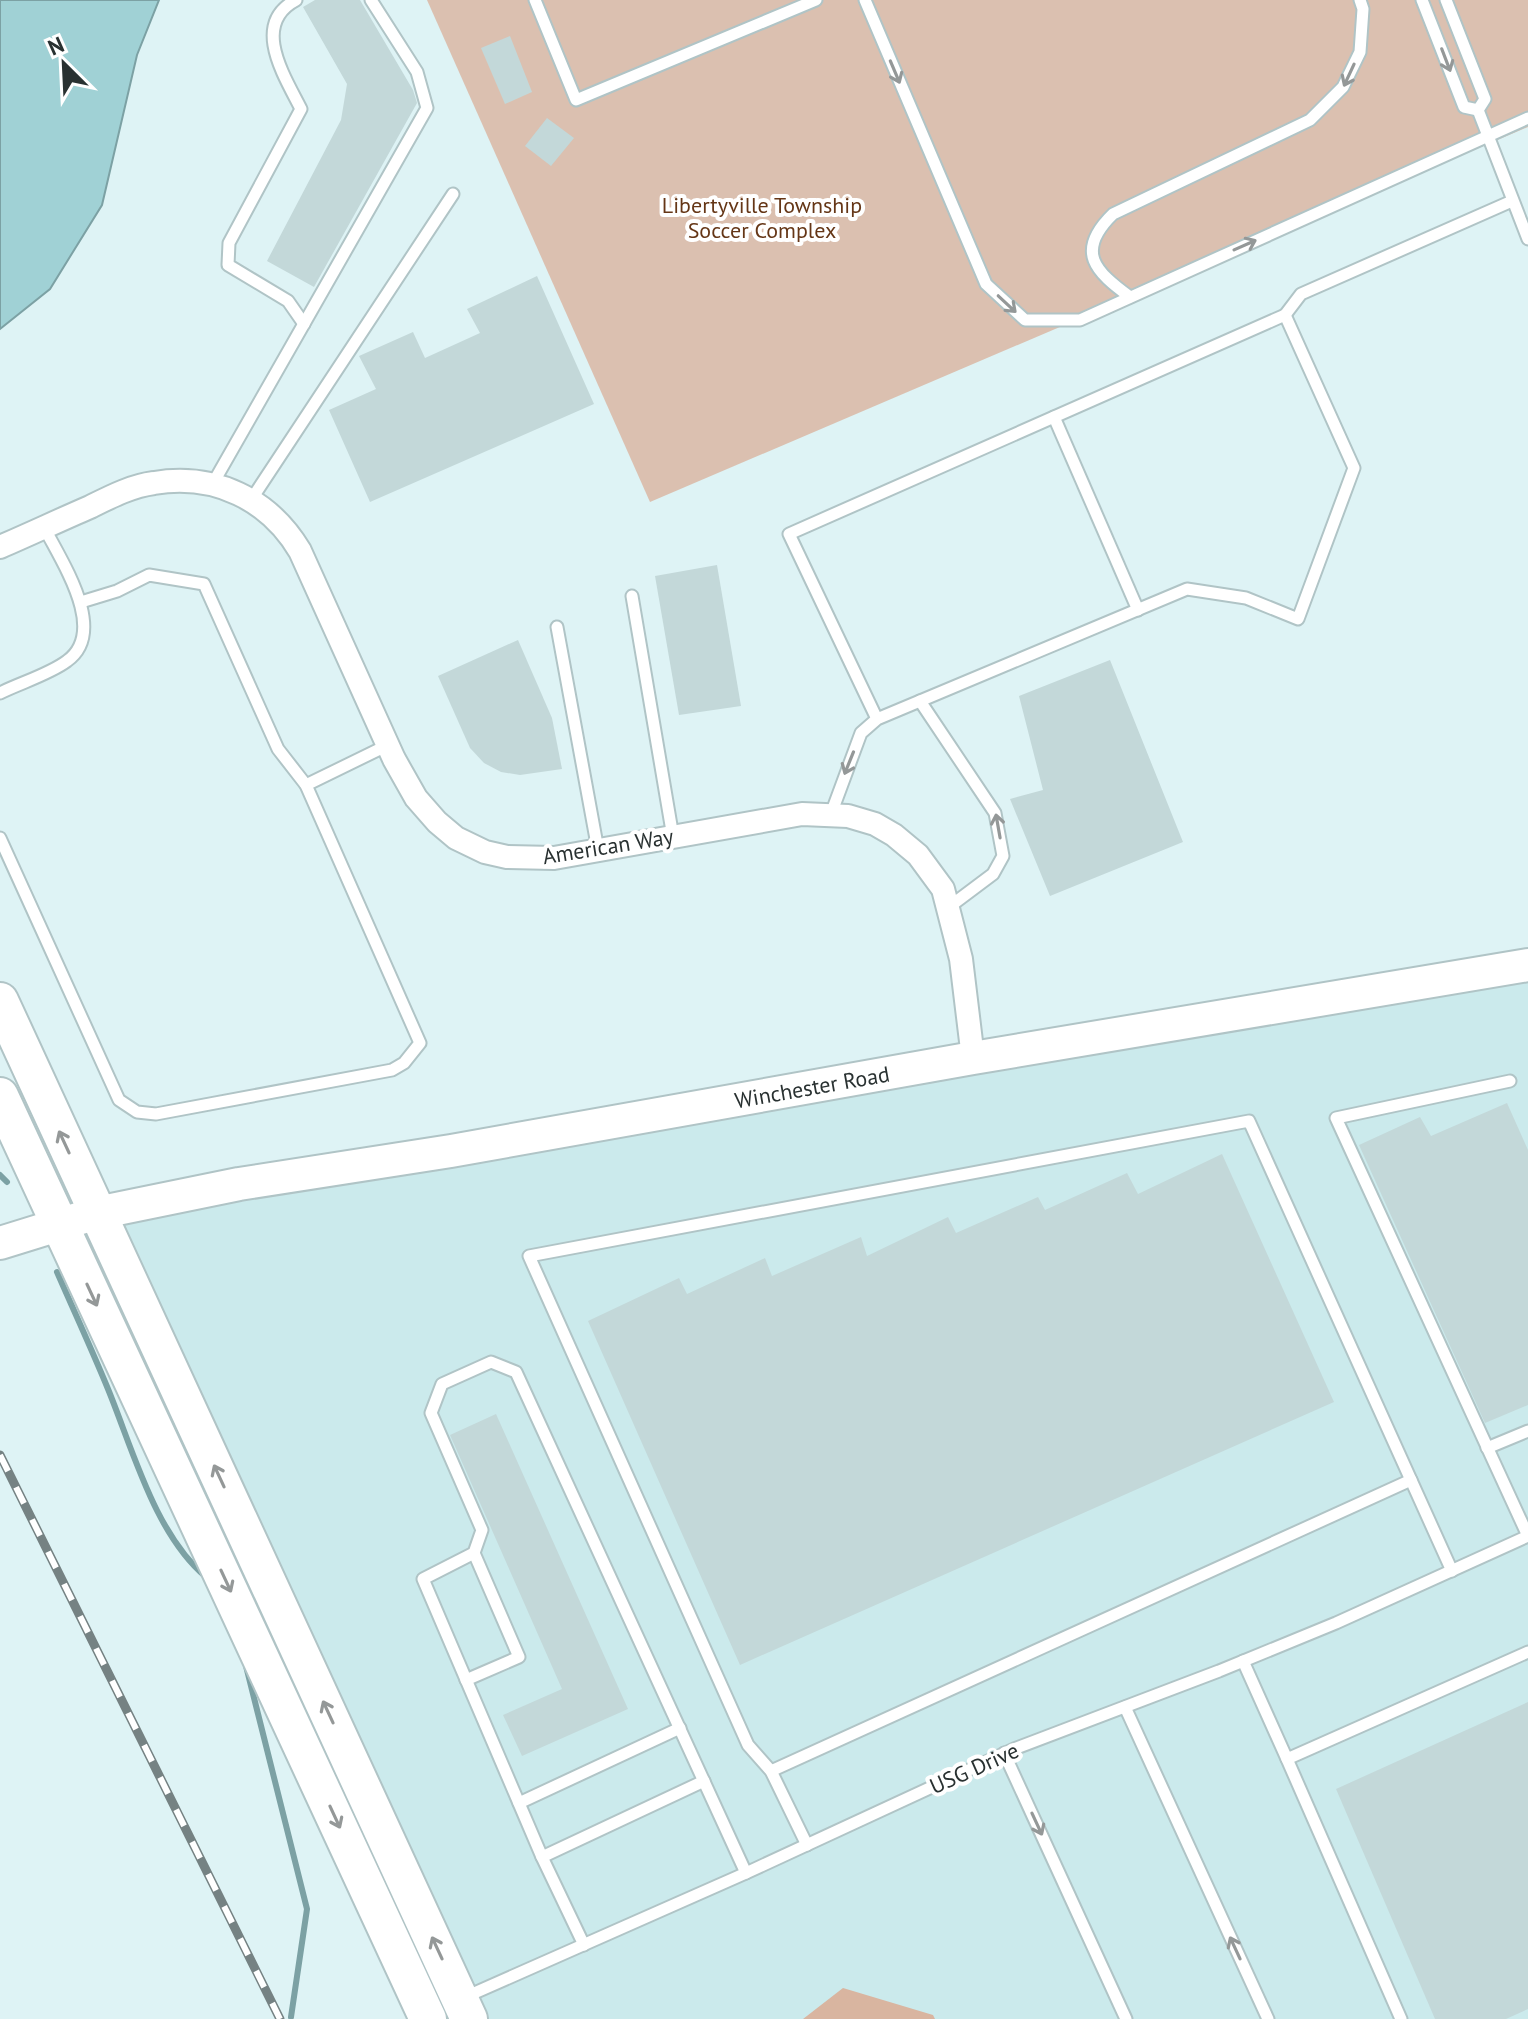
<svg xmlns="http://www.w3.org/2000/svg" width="1528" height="2019" font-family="'PT Sans',sans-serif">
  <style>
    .built { fill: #cbeaec }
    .green { fill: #dbc0b0 }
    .forest { fill: #d9b5a0 }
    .water { fill: #a0d1d5; stroke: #7ca1a4; stroke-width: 2 }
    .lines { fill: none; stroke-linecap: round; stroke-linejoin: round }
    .stream { stroke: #7ca1a4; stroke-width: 6 }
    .building { fill: #c3d8d9 }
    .service-casing { stroke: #b0c4c6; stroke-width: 15 }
    .minor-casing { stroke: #b0c4c6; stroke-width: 26 }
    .secondary-casing { stroke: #b0c4c6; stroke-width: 36 }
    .primary-casing { stroke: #b0c4c6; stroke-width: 40 }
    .service { stroke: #fff; stroke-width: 11 }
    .minor { stroke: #fff; stroke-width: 22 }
    .secondary { stroke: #fff; stroke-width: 32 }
    .primary { stroke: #fff; stroke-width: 36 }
    .rail-casing { stroke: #758283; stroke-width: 9 }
    .rail { stroke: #fff; stroke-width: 6; stroke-dasharray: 18; stroke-linecap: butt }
    .oneway { stroke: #949898 }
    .labels { text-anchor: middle; stroke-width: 8; stroke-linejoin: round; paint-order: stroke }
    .park-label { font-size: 22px; fill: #653616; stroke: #fff }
    .street-label { font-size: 22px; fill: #293131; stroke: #fff }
  </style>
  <rect width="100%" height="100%" fill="#def3f5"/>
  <polygon class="built" points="1528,965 1528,2019 439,2019 81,1228"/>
  <polygon class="green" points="427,0 1528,0 1528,127 650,502"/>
  <polygon class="forest" points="843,1988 933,2015 935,2019 803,2019"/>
  <polygon class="water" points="0,0 159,0 137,55 102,205 50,289 0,329"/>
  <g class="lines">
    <g class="stream">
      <polyline points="0,1175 7,1182"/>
      <path d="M57 1272C74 1311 92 1350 108 1389 133 1450 155 1534 206 1577"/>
      <polyline points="246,1666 307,1909 291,2017"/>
    </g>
  </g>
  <g class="building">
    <polygon points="315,0 360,0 413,90 417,103 314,287 267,261 341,120 347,84 303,7"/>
    <polygon points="510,36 532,92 505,104 481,48"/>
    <polygon points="547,118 574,138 551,166 525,146"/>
    <polygon points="537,276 594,404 370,502 329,410 376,389 359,356 413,332 425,358 480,333 467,309"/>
    <polygon points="717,565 741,706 679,715 655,576"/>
    <polygon points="518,640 552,718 562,769 520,775 501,772 484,763 470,748 438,676"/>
    <polygon points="1110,660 1183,842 1050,896 1010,799 1043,790 1019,696"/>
    <polygon points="1507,1103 1528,1150 1528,1405 1485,1423 1359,1145 1420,1117 1431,1136"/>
    <polygon points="1222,1154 1334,1402 740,1665 588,1321 679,1278 687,1294 765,1258 772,1276 861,1237 867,1256 948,1217 956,1233 1038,1197 1045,1210 1127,1173 1138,1194"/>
    <polygon points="496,1414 628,1709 522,1756 503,1715 562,1689 450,1435"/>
    <polygon points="1528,1702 1528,2009 1506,2019 1435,2019 1336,1789"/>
  </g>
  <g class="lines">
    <g class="service-casing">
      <g id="service">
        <path d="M296 0C250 24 285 77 301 109L229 243 228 265 288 301 304 324"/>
        <polyline points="535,0 576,100 816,0"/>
        <polyline points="865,0 986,284 1025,320 1080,320 1528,118"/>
        <polyline points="1422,0 1464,107 1478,110"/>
        <polyline points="1446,0 1485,99 1478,110"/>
        <polyline points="1478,110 1528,239"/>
        <path d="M1130 297C1096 272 1074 252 1113 214L1310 120 1343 87 1360 52 1363 9 1360 0"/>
        <polyline points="1285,315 1301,294 1512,201"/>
        <polyline points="1054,417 1138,610"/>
        <polyline points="212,485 427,108 417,72 371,0"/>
        <polyline points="251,500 453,194"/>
        <polyline points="632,596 673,837"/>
        <polyline points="557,627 598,850"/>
        <path d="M0 693C20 683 50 674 67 661 109 631 61 561 44 527"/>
        <polyline points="920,701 995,813 1003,856 993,874 949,907"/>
        <polyline points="306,785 388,745"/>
        <polyline points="831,814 861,733 877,719 1187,589 1246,598 1298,619 1354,468 1285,315 789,534 877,719"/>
        <polyline points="0,838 119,1100 137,1112 156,1114 392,1070 404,1063 420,1043 306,785 278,749 204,584 149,575 117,591 81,602"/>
        <polyline points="1510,1081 1336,1118 1528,1536"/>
        <polyline points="1487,1448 1528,1431"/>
        <polyline points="1243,1661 1287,1759 1528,1652"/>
        <polyline points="466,1680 519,1657 474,1553"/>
        <polyline points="1125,1707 1268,2019"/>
        <polyline points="1004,1753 1126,2019"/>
        <polyline points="1287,1759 1401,2019"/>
        <polyline points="771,1771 1411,1480"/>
        <polyline points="519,1803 680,1728"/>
        <polyline points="807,1845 771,1771 748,1745 529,1256 1249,1121 1452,1571"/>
        <polyline points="542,1857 704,1781"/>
        <polyline points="584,1945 542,1857 423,1579 474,1553 482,1530 431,1413 442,1384 491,1362 516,1372 746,1873"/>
        <polyline points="463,1998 746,1873 1014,1749 1219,1671 1336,1623 1528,1536"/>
      </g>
    </g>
    <g class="minor-casing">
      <path id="minor" d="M0 547C30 534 60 520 90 507 110 497 131 486 154 483 215 473 269 499 300 551L394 759 416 798 437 822 456 838 485 852 507 857 554 858 802 814 848 816 875 824 894 835 918 855 943 889 961 959 973 1058"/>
    </g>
    <g class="secondary-casing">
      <polyline id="secondary" points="0,1243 97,1213 239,1184 451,1151 973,1058 1528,965"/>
    </g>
    <g class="primary-casing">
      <g id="primary">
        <polyline points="0,1001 469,2019"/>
        <polyline points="0,1096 428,2019"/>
      </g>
    </g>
    <use href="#service" class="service"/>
    <use href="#minor" class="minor"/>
    <use href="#secondary" class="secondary"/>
    <use href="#primary" class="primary"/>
    <g class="rail-casing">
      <polyline id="rail" points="0,1455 280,2019"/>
    </g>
    <use href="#rail" class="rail"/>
  </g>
  <defs><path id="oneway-shaft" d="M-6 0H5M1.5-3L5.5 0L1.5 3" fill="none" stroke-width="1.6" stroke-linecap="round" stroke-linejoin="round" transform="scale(2)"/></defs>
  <g class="oneway">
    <use href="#oneway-shaft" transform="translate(1446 60) rotate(69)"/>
    <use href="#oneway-shaft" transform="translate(895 72) rotate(67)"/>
    <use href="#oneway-shaft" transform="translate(1349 75) rotate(115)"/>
    <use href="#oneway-shaft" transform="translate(1245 245) rotate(-24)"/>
    <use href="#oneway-shaft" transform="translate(1007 304) rotate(43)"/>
    <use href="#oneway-shaft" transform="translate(849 763) rotate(112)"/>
    <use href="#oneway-shaft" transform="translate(998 826) rotate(-100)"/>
    <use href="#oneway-shaft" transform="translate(64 1142) rotate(-115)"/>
    <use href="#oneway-shaft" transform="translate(92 1295) rotate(65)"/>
    <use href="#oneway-shaft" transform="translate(219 1476) rotate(-115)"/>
    <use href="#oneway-shaft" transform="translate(226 1581) rotate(65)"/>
    <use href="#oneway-shaft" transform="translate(328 1712) rotate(-115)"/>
    <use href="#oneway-shaft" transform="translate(335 1817) rotate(65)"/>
    <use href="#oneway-shaft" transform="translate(1037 1824) rotate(65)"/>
    <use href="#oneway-shaft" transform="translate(437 1948) rotate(-115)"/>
    <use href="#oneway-shaft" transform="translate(1235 1948) rotate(-115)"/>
  </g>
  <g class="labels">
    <g class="park-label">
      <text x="762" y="213">Libertyville Township<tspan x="762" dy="25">Soccer Complex</tspan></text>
    </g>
    <g class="street-label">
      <text transform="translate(608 846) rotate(-9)" y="8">American Way</text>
      <text transform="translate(812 1087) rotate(-10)" y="8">Winchester Road</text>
      <text transform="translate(974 1768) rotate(-24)" y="8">USG Drive</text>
    </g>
  </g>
  <g transform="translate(64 64) rotate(336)" stroke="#ffffff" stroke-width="6" paint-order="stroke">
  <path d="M0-6L14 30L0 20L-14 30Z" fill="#293131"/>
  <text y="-12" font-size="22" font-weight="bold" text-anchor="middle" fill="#293131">N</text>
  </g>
</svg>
